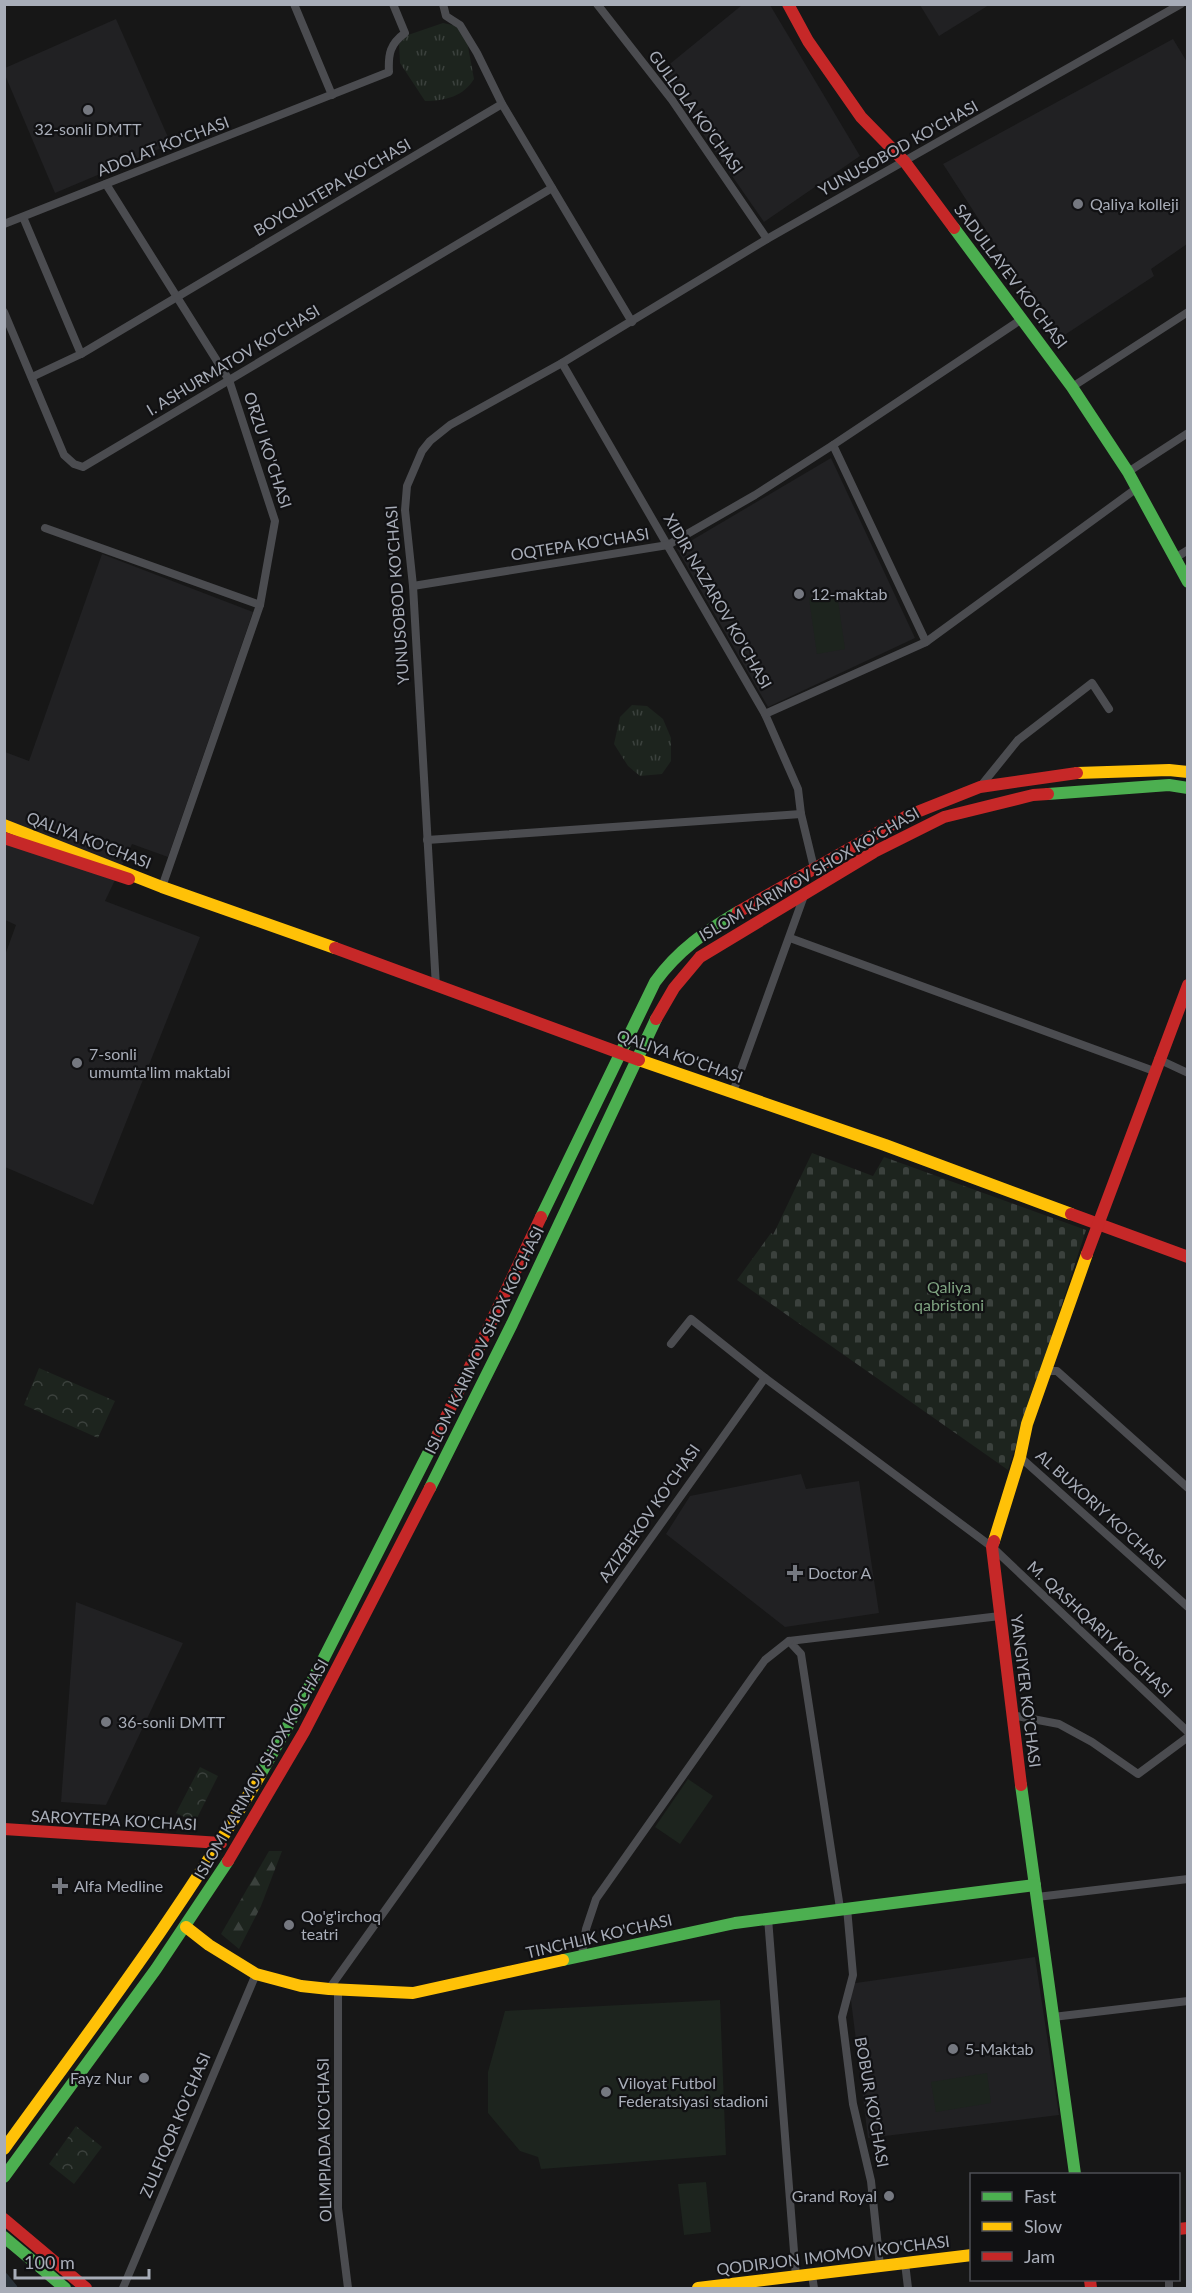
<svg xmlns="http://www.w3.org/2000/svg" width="1192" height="2293" font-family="Lato,sans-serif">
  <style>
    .built { fill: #212123 }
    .grass { fill: url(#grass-tufts) }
    .forest { fill: url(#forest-firs) }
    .cemetery { fill: url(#cemetery-stones) }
    .park { fill: url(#park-crowns) }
    .pitch { fill: #1d241e }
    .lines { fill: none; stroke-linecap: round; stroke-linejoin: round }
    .canal { stroke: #2a3239; stroke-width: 9 }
    .street { stroke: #4b4c50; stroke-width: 8 }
    .fast { stroke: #4caf50; stroke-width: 12 }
    .slow { stroke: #ffc107; stroke-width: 12 }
    .jam { stroke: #c62828; stroke-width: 12 }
    .poi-dot { fill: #757880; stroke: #111113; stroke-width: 2 }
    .labels { text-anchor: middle; stroke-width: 4.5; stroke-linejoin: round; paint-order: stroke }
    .street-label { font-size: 16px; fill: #a8adb8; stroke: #111113 }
    .poi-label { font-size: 16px; fill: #a8adb8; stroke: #111113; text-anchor: start }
    .park-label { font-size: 16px; fill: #7fa381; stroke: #111113 }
  </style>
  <defs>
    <pattern id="grass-tufts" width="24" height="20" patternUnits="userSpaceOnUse" patternTransform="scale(1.5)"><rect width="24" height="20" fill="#1d241e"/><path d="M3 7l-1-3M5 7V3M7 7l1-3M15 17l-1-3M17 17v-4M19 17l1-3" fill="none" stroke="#3b413d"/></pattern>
    <pattern id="forest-firs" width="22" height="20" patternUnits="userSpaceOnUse" patternTransform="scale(1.5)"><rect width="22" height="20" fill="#1d241e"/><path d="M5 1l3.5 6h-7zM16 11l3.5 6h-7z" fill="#3b413d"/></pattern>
    <pattern id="cemetery-stones" width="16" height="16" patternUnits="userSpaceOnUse" patternTransform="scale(1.5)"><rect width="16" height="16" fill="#1d241e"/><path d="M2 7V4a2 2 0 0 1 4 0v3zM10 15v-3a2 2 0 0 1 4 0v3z" fill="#3b413d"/></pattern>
    <pattern id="park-crowns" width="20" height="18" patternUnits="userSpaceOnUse" patternTransform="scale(1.5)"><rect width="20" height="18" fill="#1d241e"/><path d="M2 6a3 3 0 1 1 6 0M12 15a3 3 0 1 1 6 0" fill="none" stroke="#3b413d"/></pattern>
  </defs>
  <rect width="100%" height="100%" fill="#171717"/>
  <g class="built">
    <polygon points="742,5 770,5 860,156 764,222 660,72"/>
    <polygon points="920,5 989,5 939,36"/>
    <polygon points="116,19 171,144 55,193 5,75 5,68"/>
    <polygon points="1173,39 1187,62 1187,244 1151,269 1154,276 1057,340 943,164"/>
    <polygon points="831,458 915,638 768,707 677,549"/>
    <polygon points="102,554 253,612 168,857 132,844 105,901 200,937 93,1205 5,1167 4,958 16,925 5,920 5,752 29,761"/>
    <polygon points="801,1474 806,1489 859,1481 879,1613 785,1627 666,1534 690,1496"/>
    <polygon points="76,1602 183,1643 106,1805 61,1802"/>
    <polygon points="1035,1957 1059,2115 868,2138 849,1984"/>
  </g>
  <g class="grass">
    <path d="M443 23 457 26 467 41 474 79C464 96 445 101 425 101L400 63 399 44 408 35Z"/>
    <polygon points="632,705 647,706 663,719 671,738 671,761 662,774 640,776 628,766 614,744 620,717"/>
  </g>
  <polygon class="forest" points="269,1851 282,1851 261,1906 239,1949 221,1934"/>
  <polygon class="cemetery" points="812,1153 873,1176 884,1157 1086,1230 1008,1470 737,1280 771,1233 773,1235"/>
  <g class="park">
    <polygon points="39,1368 115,1401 98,1438 24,1405"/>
    <polygon points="200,1767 218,1776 195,1822 176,1813"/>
    <polygon points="76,2126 102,2147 74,2184 49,2164"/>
  </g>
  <g class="pitch">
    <polygon points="837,594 845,649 817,654 809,598"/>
    <polygon points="688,1779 713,1796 680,1844 655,1827"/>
    <polygon points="720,2000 726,2155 541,2169 538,2157 520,2151 488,2113 488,2072 505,2011"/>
    <polygon points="987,2073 991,2103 936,2112 931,2082"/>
    <polygon points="706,2182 711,2232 684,2235 678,2184"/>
  </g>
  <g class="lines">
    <polyline class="canal" points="4,2277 13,2288"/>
    <g class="street">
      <polyline points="294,4 332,95"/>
      <polyline points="443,4 446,16 460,25 477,53 502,104 632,322"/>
      <polyline points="597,4 672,100 767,239"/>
      <polyline points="106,184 229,380 275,521 260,605 162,887"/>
      <polyline points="23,217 81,354"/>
      <path d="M4 224 389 72C388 54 390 44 405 33L393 4"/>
      <polyline points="4,312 64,455 74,464 83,467 552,188"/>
      <polyline points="562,363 765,714 798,789 801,814 814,868"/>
      <polyline points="32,377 81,354 502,104"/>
      <polyline points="1072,387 1188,312"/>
      <polyline points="833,445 926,642"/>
      <polyline points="1128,472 1188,433"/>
      <polyline points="45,528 260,605"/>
      <polyline points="1175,558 1188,550"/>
      <polyline points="413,586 668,545 755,495 833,445 1022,319"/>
      <polyline points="765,714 926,642 1137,488"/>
      <polyline points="980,787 1018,740 1092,683 1109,709"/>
      <polyline points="427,840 801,814"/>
      <polyline points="790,938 1154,1071"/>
      <polyline points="436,987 413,586 405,510 407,486 422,451 430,441 450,425 562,363 767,239 1181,4"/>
      <polyline points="1158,1059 1188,1073"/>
      <polyline points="733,1092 805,893"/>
      <polyline points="671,1344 691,1319 765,1378"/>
      <polyline points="1045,1371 1057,1371 1188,1488"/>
      <polyline points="1020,1457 1188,1607"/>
      <polyline points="1011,1715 1059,1724 1092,1742 1138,1774 1188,1737"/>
      <polyline points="1037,1897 1188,1879"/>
      <polyline points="840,1908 801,1654 789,1641 1000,1616"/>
      <polyline points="847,1908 853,1975 842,2017 853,2104 871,2181 880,2266"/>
      <polyline points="768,1918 796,2277"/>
      <polyline points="582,1955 586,1929 596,1899 754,1675 765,1660 789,1641"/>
      <polyline points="329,1989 765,1378 992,1547 1188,1732"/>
      <polyline points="338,1990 338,2208 348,2288"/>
      <polyline points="1053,2017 1188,2001"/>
      <polyline points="905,2263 908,2288"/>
      <polyline points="812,2275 814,2288"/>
      <polyline points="1169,2280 1169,2288"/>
      <polyline points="123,2288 256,1974"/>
    </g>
    <g class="fast">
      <polyline points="954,228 1072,387 1128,472 1188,582"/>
      <polyline points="1048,794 1169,785 1188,788"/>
      <path d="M541 1217 655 982C678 950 705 932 738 912"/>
      <polyline points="430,1488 512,1324 656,1019"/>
      <polyline points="260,1775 303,1699 438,1434"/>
      <polyline points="1021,1785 1075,2174"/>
      <polyline points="563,1960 735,1923 1035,1885"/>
      <polyline points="4,2177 156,1969 228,1861"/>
      <polyline points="4,2237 65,2288"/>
    </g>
    <g class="slow">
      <polyline points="1077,773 1169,770 1188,772"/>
      <polyline points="4,825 162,887 335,948"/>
      <polyline points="639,1060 885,1145 1071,1214"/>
      <polyline points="994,1541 1020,1457 1027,1424 1087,1254"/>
      <polyline points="186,1927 209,1945 256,1974 301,1986 329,1989 413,1993 563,1960"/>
      <path d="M4 2149C93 2026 185 1906 260 1775"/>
      <polyline points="698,2288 972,2255"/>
    </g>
    <g class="jam">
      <polyline points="788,4 808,41 861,117 905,162 954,228"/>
      <polyline points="4,838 129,879"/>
      <polyline points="738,912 907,816 980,787 1077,773"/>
      <polyline points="335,948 639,1060"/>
      <polyline points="656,1019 674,988 700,957 874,852 944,817 1033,795 1048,794"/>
      <polyline points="1071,1214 1188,1257"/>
      <polyline points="1087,1254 1188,985"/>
      <polyline points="438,1434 541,1217"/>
      <polyline points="994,1541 992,1547 1021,1785"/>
      <polyline points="4,1829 221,1843"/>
      <polyline points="228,1861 304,1732 430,1488"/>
      <polyline points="4,2219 86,2288"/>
      <polyline points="1178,2229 1188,2228"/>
      <polyline points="1090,2280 1091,2288"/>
    </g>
  </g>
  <g class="poi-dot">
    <circle cx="88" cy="110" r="6"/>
    <circle cx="1078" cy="204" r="6"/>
    <circle cx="799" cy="594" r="6"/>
    <circle cx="77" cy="1063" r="6"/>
    <path d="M792 1564h6v6h6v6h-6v6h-6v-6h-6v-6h6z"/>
    <circle cx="106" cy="1722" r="6"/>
    <path d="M57 1877h6v6h6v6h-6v6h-6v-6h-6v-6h6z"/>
    <circle cx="289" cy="1925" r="6"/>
    <circle cx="953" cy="2049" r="6"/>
    <circle cx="144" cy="2078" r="6"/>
    <circle cx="606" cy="2092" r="6"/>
    <circle cx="889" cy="2196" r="6"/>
  </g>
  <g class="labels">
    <g class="street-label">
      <text transform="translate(696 112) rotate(54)" y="6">GULLOLA KO'CHASI</text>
      <text transform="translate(163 146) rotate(-21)" y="6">ADOLAT KO'CHASI</text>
      <text transform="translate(898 148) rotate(-29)" y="6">YUNUSOBOD KO'CHASI</text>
      <text transform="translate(332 187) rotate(-30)" y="6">BOYQULTEPA KO'CHASI</text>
      <text transform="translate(1011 276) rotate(53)" y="6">SADULLAYEV KO'CHASI</text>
      <text transform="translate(233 360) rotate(-31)" y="6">I. ASHURMATOV KO'CHASI</text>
      <text transform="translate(268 450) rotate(72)" y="6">ORZU KO'CHASI</text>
      <text transform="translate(580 544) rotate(-9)" y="6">OQTEPA KO'CHASI</text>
      <text transform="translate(397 595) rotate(-94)" y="6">YUNUSOBOD KO'CHASI</text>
      <text transform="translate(718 601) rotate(60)" y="6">XIDIR NAZAROV KO'CHASI</text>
      <text transform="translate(89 840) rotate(21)" y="6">QALIYA KO'CHASI</text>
      <text transform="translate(809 874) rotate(-30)" y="6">ISLOM KARIMOV SHOX KO'CHASI</text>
      <text transform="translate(680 1056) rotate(19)" y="6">QALIYA KO'CHASI</text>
      <text transform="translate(484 1340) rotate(-64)" y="6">ISLOM KARIMOV SHOX KO'CHASI</text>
      <text transform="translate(1101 1509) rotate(42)" y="6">AL BUXORIY KO'CHASI</text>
      <text transform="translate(649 1513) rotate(-55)" y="6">AZIZBEKOV KO'CHASI</text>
      <text transform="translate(1100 1629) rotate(43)" y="6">M. QASHQARIY KO'CHASI</text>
      <text transform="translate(1026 1691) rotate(83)" y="6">YANGIYER KO'CHASI</text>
      <text transform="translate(261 1769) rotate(-60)" y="6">ISLOM KARIMOV SHOX KO'CHASI</text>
      <text transform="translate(114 1820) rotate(3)" y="6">SAROYTEPA KO'CHASI</text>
      <text transform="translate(599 1936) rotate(-13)" y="6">TINCHLIK KO'CHASI</text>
      <text transform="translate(872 2102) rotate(80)" y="6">BOBUR KO'CHASI</text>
      <text transform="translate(175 2125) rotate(-67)" y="6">ZULFIQOR KO'CHASI</text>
      <text transform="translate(324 2140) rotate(-91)" y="6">OLIMPIADA KO'CHASI</text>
      <text transform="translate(833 2255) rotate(-7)" y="6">QODIRJON IMOMOV KO'CHASI</text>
    </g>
    <g class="poi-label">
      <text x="88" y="135" text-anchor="middle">32-sonli DMTT</text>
      <text x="1090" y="210">Qaliya kolleji</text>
      <text x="811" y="600">12-maktab</text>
      <text x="89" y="1060">7-sonli<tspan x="89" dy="18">umumta'lim maktabi</tspan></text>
      <text x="808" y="1579">Doctor A</text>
      <text x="118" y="1728">36-sonli DMTT</text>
      <text x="74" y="1892">Alfa Medline</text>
      <text x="301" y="1922">Qo'g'irchoq<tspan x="301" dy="18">teatri</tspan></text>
      <text x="965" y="2055">5-Maktab</text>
      <text x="132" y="2084" text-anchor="end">Fayz Nur</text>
      <text x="618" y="2089">Viloyat Futbol<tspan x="618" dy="18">Federatsiyasi stadioni</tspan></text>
      <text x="877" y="2202" text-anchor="end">Grand Royal</text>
    </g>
    <g class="park-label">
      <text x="949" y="1293">Qaliya<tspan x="949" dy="18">qabristoni</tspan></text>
    </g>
  </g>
  <rect width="1192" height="2293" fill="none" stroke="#a8adb8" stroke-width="12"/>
  <rect x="970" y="2173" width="210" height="108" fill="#111113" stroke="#4d4f55" stroke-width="1.5"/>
  <rect x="982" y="2192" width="30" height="9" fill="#4caf50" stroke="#4d4f55" stroke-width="1.5"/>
  <text x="1024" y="2203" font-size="18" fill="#a8adb8">Fast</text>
  <rect x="982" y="2222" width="30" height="9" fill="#ffc107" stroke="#4d4f55" stroke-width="1.5"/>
  <text x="1024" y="2233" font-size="18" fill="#a8adb8">Slow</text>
  <rect x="982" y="2252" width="30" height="9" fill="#c62828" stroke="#4d4f55" stroke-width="1.5"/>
  <text x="1024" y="2263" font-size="18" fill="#a8adb8">Jam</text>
  <path d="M15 2269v9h134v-9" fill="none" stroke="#a8adb8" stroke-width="3"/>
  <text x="24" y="2269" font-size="18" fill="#a8adb8" stroke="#111113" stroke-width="4.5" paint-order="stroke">100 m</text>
</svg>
